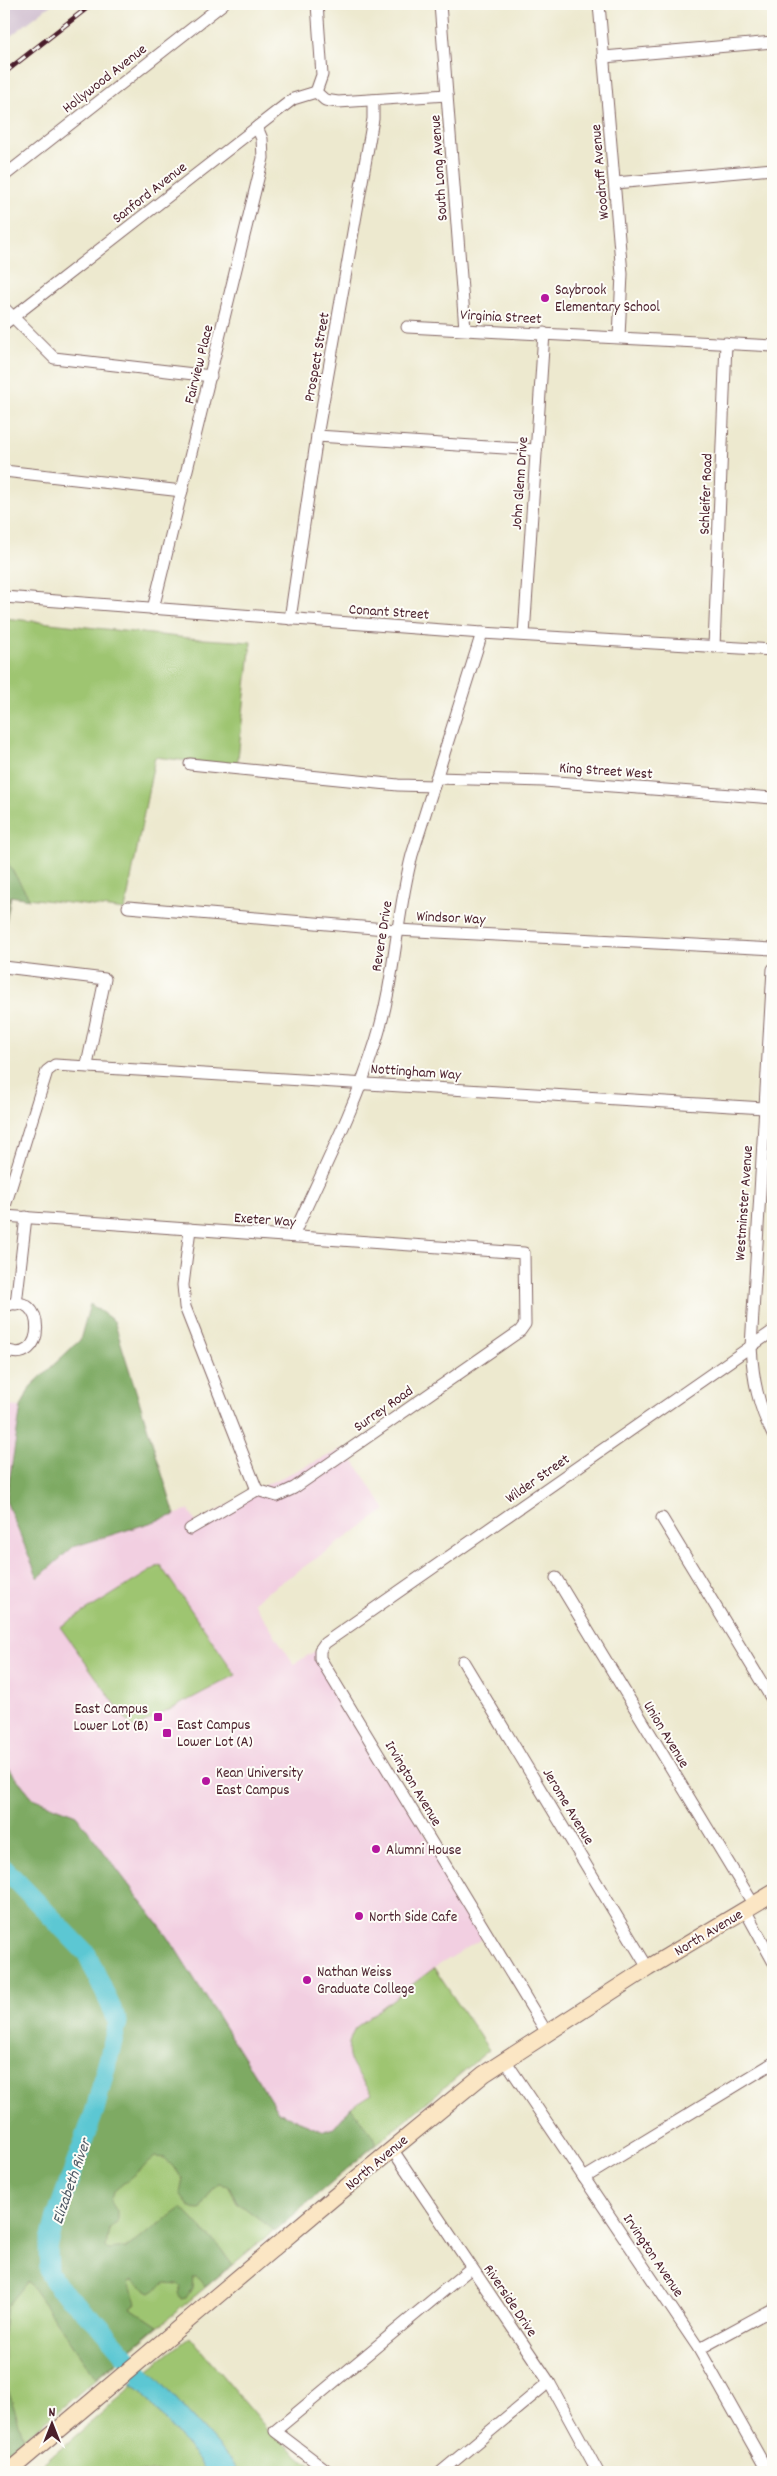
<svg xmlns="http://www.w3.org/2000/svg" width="777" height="2476" font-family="Dekko,sans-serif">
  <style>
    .built { fill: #f2cfe1 }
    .industrial { fill: #cfbdcf }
    .green { fill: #9ec571; stroke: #74724e }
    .forest { fill: #7eaa63; stroke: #646447 }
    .water { fill: #5bc7d3; stroke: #52737f }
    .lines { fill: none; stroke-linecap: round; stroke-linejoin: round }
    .river { stroke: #5bc7d3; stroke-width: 19 }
    .street-casing { stroke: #836664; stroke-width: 13 }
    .secondary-casing { stroke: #836664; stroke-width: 18 }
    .street { stroke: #fff; stroke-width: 11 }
    .secondary { stroke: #fbe6c4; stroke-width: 16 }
    .rail-casing { stroke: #4a1f2b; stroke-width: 5 }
    .rail { stroke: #fdfcf7; stroke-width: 3; stroke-dasharray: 9; stroke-linecap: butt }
    .poi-dot { fill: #b5179e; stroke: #fdfcf7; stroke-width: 2 }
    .labels { text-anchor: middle; stroke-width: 4; stroke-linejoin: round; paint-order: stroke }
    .street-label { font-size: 15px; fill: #4a1f2b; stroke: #fdfcf7 }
    .poi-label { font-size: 15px; fill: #4a1f2b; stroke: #fdfcf7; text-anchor: start }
    .water-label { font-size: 16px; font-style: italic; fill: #505a66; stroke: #fdfcf7 }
  </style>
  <rect width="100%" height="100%" fill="#fdfcf7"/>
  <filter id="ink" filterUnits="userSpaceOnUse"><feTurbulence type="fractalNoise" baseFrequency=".02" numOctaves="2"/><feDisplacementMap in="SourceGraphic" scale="10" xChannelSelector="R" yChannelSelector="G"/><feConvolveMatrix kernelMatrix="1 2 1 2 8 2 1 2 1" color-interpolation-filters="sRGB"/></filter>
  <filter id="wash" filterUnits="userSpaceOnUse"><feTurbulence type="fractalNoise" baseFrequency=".0096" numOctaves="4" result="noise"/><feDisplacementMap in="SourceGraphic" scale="20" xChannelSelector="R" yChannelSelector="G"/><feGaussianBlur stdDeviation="1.12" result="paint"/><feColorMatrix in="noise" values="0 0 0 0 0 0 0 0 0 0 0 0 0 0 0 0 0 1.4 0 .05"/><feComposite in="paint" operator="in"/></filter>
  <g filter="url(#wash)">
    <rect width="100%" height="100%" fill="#ede9cf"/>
    <polygon class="built" points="4,1406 21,1407 6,1501 38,1578 73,1547 189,1510 196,1523 261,1487 345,1448 386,1510 253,1602 294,1664 315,1651 410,1807 483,1938 434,1968 489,2050 328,2185 278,2112 168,1937 76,1815 33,1798 4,1763"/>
    <polygon class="industrial" points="4,4 52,4 4,41"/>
    <g class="green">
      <polygon points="4,618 188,638 251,642 237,767 155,757 125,910 11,896 4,934"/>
      <polygon points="160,1565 236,1675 133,1729 60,1627"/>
      <path d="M4 1763 33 1798 76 1815 168 1937 278 2112 324 2131 334 2128 351 2107 372 2094C357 2070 338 2058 355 2028L434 1968 489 2050 4 2456Z"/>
      <polygon points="190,2337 268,2430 318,2472 240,2472 218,2445 149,2369"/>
      <polygon points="133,2386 142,2393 208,2472 34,2472"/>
    </g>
    <g class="forest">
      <polygon points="4,857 30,899 10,896 4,934"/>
      <polygon points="90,1304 114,1321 175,1515 73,1547 38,1578 6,1501 21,1407 30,1387 80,1340"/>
      <path d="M4 1763 33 1798 76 1815 168 1937 278 2112 324 2131 334 2128 351 2107 376 2140V2144L275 2231 237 2202 229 2186 219 2184 213 2189 200 2209 190 2208 180 2193 183 2178 165 2158 155 2157 113 2192 110 2201 117 2211V2223L109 2228 106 2247 109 2250 126 2248 182 2208 221 2249 232 2265 205 2287 197 2277H193L192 2288 186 2298 181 2299 178 2293 181 2287 178 2284 165 2283 151 2292C143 2289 139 2283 132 2280L129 2282 136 2303 131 2308 158 2326 96 2378 28 2281 7 2307 4 2332Z"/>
      <polygon points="4,2377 24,2439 9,2452 4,2447"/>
    </g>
    <polygon class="water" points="149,2369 218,2445 240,2472 208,2472 142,2393 131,2384"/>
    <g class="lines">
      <polyline class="river" points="4,1868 87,1954 118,2022 95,2110 56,2217 48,2248 49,2273 58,2287 99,2325 159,2395"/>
    </g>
  </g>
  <g filter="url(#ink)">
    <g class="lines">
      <g class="street-casing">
        <g id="street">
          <polyline points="440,4 465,329"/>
          <polyline points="599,4 622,274 619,337"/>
          <polyline points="604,57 773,42"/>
          <polyline points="316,92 325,100 338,102 447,95"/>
          <polyline points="316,92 322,75 317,4"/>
          <polyline points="4,176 223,4"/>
          <polyline points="615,183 773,169"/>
          <polyline points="4,308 54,358 211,376"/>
          <polyline points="4,324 293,99 316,92"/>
          <polyline points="407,327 773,346"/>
          <polyline points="317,436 536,450"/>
          <polyline points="4,471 182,491"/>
          <polyline points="4,597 482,633 773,650"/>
          <polyline points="153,609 263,158 262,139 257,127"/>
          <polyline points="290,619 317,436 373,119 373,100"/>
          <polyline points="524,635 544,333"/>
          <polyline points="714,647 726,343"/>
          <polyline points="190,764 398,785 434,786"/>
          <polyline points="436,778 544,781 773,798"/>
          <polyline points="128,907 397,930 773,949"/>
          <polyline points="4,967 105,979 87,1065"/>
          <path d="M773 969 751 1347C753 1379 758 1406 773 1435"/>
          <polyline points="4,1209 47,1071 55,1065 764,1108"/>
          <polyline points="4,1216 524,1253 525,1324 520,1331 294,1488 277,1496 257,1490 190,1529"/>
          <polyline points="190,1229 183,1285 185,1307 257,1490"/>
          <path d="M293 1236C322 1172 355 1108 376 1041 395 981 396 916 412 855L482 633"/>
          <polyline points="16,1304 26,1217"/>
          <path d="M4 1307C48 1285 47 1371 4 1349"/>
          <polyline points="662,1518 773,1701"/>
          <polyline points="556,1578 754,1905"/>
          <polyline points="463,1661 648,1968"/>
          <polyline points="745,1910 773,1961"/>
          <polyline points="547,2033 320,1658 320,1650 325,1643 773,1331"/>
          <polyline points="505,2060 699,2349 768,2472"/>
          <polyline points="392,2149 549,2382 598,2472"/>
          <polyline points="584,2178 773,2063"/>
          <polyline points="699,2349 773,2309"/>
          <polyline points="329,2472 275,2431 471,2268"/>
          <polyline points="441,2472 549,2382"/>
        </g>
      </g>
      <g class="secondary-casing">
        <polyline id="secondary" points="8,2472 333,2198 484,2074 648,1968 773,1893"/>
      </g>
      <use href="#street" class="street"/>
      <use href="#secondary" class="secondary"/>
      <g class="rail-casing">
        <polyline id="rail" points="4,73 92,4"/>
      </g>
      <use href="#rail" class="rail"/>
    </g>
  </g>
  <g class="poi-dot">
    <circle cx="545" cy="298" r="5"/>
    <rect x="153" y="1712" width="10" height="10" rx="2.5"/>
    <rect x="162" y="1728" width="10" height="10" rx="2.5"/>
    <circle cx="206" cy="1781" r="5"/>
    <circle cx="376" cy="1849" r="5"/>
    <circle cx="359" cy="1916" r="5"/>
    <circle cx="307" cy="1980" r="5"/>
  </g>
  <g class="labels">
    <g class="street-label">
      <text transform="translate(104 78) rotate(-38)" y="5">Hollywood Avenue</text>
      <text transform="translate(438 168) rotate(-94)" y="5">South Long Avenue</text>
      <text transform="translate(599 172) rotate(-95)" y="5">Woodruff Avenue</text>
      <text transform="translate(149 192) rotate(-38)" y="5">Sanford Avenue</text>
      <text transform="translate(501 316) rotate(3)" y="5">Virginia Street</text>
      <text transform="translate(316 357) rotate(-80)" y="5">Prospect Street</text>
      <text transform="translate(198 364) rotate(-76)" y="5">Fairview Place</text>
      <text transform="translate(519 483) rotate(-86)" y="5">John Glenn Drive</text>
      <text transform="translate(705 494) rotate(-88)" y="5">Schleifer Road</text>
      <text transform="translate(389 611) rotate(4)" y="5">Conant Street</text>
      <text transform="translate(606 770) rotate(4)" y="5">King Street West</text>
      <text transform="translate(451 917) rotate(3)" y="5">Windsor Way</text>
      <text transform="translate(381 936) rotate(-81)" y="5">Revere Drive</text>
      <text transform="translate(416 1071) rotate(4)" y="5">Nottingham Way</text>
      <text transform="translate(743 1203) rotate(-86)" y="5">Westminster Avenue</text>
      <text transform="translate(265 1219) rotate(4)" y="5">Exeter Way</text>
      <text transform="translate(383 1408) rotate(-35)" y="5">Surrey Road</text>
      <text transform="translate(537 1478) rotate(-35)" y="5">Wilder Street</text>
      <text transform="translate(667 1734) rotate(59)" y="5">Union Avenue</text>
      <text transform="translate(414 1783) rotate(59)" y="5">Irvington Avenue</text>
      <text transform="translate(569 1806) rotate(59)" y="5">Jerome Avenue</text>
      <text transform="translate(708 1932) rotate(-31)" y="5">North Avenue</text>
      <text transform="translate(376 2162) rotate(-40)" y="5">North Avenue</text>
      <text transform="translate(654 2255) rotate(56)" y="5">Irvington Avenue</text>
      <text transform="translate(511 2300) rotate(56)" y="5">Riverside Drive</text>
    </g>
    <g class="poi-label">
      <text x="555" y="294">Saybrook<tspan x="555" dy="17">Elementary School</tspan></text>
      <text x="148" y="1713" text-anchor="end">East Campus<tspan x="148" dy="17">Lower Lot (B)</tspan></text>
      <text x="177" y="1729">East Campus<tspan x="177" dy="17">Lower Lot (A)</tspan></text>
      <text x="216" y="1777">Kean University<tspan x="216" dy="17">East Campus</tspan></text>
      <text x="386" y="1854">Alumni House</text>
      <text x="369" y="1921">North Side Cafe</text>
      <text x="317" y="1976">Nathan Weiss<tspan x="317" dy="17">Graduate College</tspan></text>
    </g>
    <g class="water-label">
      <text transform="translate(70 2181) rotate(-71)" y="6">Elizabeth River</text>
    </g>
  </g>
  <rect width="777" height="2476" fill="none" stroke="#fdfcf7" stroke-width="20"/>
  <g transform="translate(52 2424)" stroke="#fdfcf7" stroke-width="4" paint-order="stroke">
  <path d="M0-4L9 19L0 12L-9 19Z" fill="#4a1f2b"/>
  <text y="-8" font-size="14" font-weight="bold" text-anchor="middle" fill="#4a1f2b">N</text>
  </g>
</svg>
